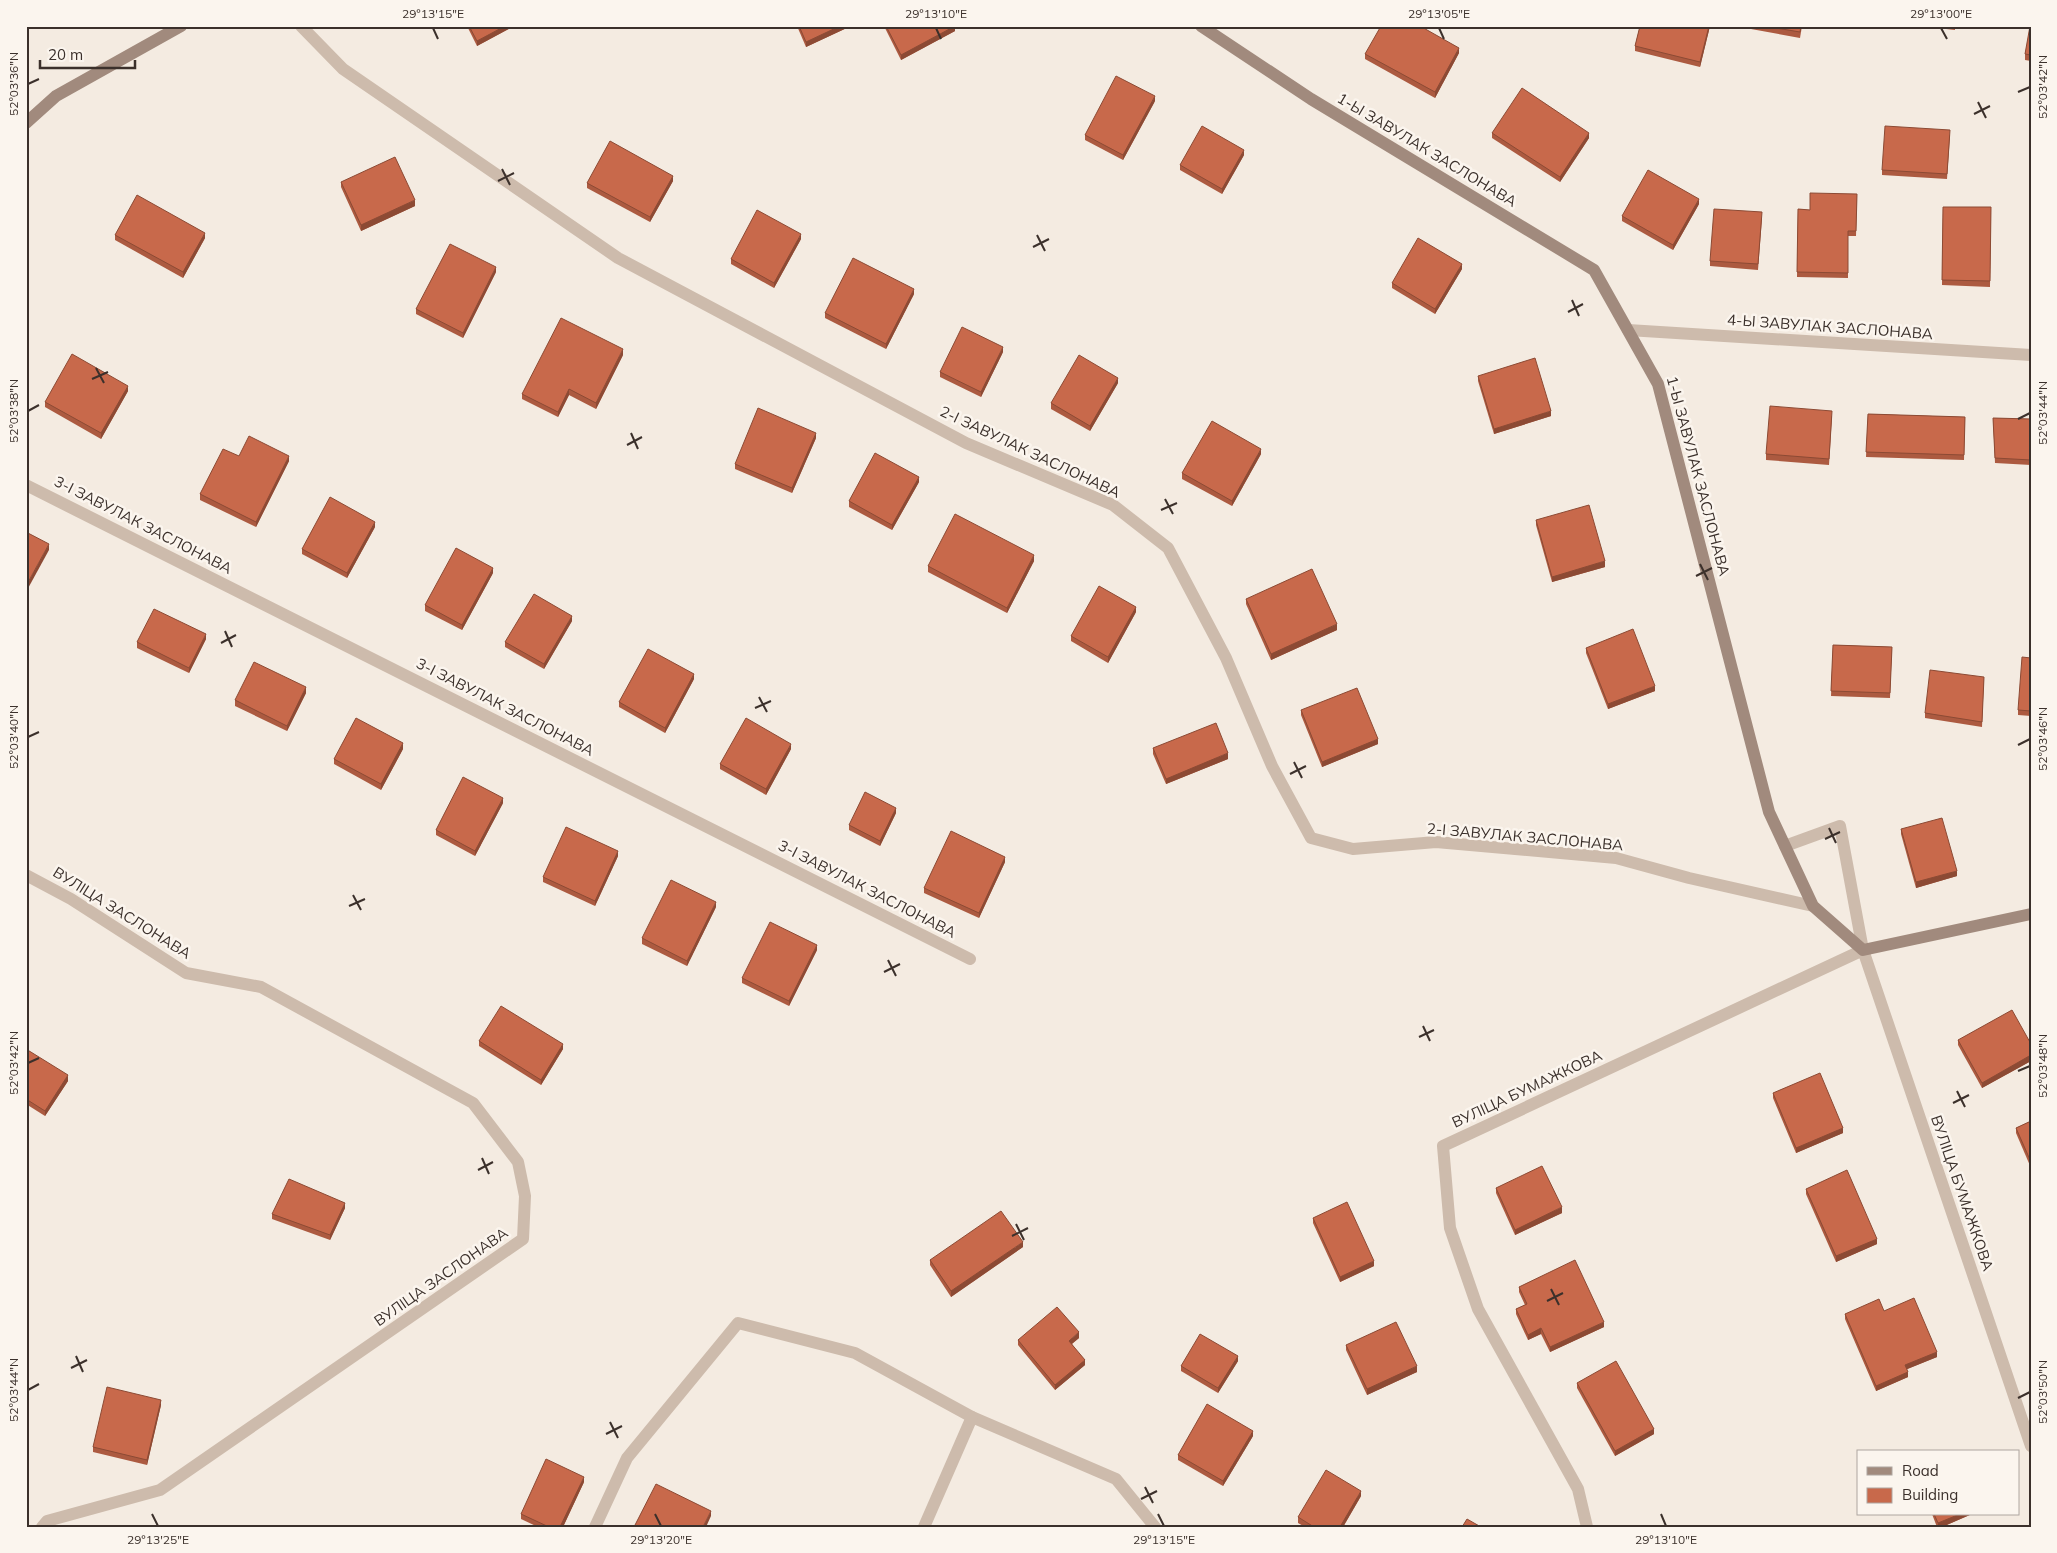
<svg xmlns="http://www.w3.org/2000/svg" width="2057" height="1553" font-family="Mulish,sans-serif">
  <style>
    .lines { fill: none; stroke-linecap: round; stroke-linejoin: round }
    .lane { stroke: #cdbbac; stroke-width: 12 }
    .street { stroke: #cdbbac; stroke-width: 12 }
    .secondary { stroke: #a18a7d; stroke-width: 12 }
    .wall { fill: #ac5a40 }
    .shaded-wall { fill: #8c4a34 }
    .building { fill: #c8694b; stroke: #8c4a34 }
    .ticks { fill: none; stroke: #3b302b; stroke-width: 2 }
    .labels { text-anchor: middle; stroke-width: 5; stroke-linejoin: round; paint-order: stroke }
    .street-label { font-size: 15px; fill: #3b302b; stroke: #fbf5ee }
    .neatline { fill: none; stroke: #3b302b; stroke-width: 2 }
    .ticks-label { font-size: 12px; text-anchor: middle; fill: #3b302b }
  </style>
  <rect width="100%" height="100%" fill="#f4ebe1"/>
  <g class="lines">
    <g class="lane">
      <polyline points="1785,846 1840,826 1863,950"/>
      <polyline points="26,875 71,899 186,973 261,987 473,1103 518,1162 525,1196 523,1239 160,1490 47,1521 42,1527"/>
    </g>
    <g class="street">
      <polyline points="301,26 343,69 618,258 966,443 1113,505 1168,548 1226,658 1272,766 1311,838 1353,849 1436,842 1616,858 1689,878 1813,906"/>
      <polyline points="1628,330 2031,355"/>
      <polyline points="26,485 970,959"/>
      <polyline points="595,1527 627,1458 738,1323 855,1353 972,1417 1116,1479 1155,1527"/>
      <polyline points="924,1527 972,1417"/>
      <polyline points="1587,1527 1578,1489 1478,1309 1450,1228 1443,1146 1863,950 2031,1446"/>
    </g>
    <g class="secondary">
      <polyline points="1201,26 1311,99 1594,270 1658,384 1769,812 1813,906 1863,950 2031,914"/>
      <polyline points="26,123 56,96 181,26"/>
    </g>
  </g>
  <g class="wall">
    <polygon points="467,26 514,26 477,46"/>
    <polygon points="797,26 851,26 806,47"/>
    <polygon points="884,26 955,26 955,31 901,60"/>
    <polygon points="1640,26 1710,26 1700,67 1635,51 1635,46"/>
    <polygon points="1751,26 1802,26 1800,38 1751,29"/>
    <polygon points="1858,26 1884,26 1883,28"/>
    <polygon points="1919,26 1955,26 1955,30"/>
    <polygon points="2031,26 2031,61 2025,60 2025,54"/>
    <polygon points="1459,53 1435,98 1365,59 1365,54"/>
    <polygon points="1155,101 1123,160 1085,140 1085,135"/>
    <polygon points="1492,133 1589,138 1560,182 1492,138"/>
    <polygon points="1950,135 1947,179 1882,175 1882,170"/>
    <polygon points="1244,155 1222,194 1180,170 1180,165"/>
    <polygon points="673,181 650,222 587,188 587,183"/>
    <polygon points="341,182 415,206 361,231 341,187"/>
    <polygon points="1857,194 1856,236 1848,236 1848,278 1797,277 1798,209 1810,210"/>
    <polygon points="1699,204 1673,250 1622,221 1622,216"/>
    <polygon points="1943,207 1991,207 1990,287 1942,285"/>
    <polygon points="1762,218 1758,270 1710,266 1710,261"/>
    <polygon points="115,235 205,238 183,278 115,240"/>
    <polygon points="801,239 774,288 731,264 731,259"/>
    <polygon points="1462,269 1435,314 1392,288 1392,283"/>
    <polygon points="496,272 463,338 416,314 416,309"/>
    <polygon points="914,294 886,349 825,318 825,313"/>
    <polygon points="1003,352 981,397 940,377 940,372"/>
    <polygon points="623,355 596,409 569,395 558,417 522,399 522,394"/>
    <polygon points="1478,376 1551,416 1494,434 1478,381"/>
    <polygon points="1118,383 1090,431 1051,409 1051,403"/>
    <polygon points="128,391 101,439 45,407 45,402"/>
    <polygon points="1868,414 1965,417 1964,460 1866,457"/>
    <polygon points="1832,416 1829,465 1766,460 1766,454"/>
    <polygon points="1993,418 2031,419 2031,465 1995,463"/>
    <polygon points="816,438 792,493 735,469 735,464"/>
    <polygon points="1261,454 1232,506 1182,479 1182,473"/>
    <polygon points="239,456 289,461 256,527 200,500 200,494"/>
    <polygon points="919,482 892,530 849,507 849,501"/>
    <polygon points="1536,520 1605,567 1552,582 1536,525"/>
    <polygon points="375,527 347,578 302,554 302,549"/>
    <polygon points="1034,561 1007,613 928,572 928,566"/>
    <polygon points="493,573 462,630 425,611 425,605"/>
    <polygon points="1246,599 1337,630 1271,660 1246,604"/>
    <polygon points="1136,612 1108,663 1071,641 1071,636"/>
    <polygon points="572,621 544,669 505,647 505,642"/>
    <polygon points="206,639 189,673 137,648 137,642"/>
    <polygon points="1833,645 1892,647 1890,698 1831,696"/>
    <polygon points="1586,648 1655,691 1608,709 1586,653"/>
    <polygon points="2031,658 2031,716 2018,715 2018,710"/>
    <polygon points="1984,677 1982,727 1925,718 1925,713"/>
    <polygon points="694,679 665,733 619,707 619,702"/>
    <polygon points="306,693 287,731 235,706 235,700"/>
    <polygon points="1301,710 1378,744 1322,767 1301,715"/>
    <polygon points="1153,748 1228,759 1166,784 1153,754"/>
    <polygon points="403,749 381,790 334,764 334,759"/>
    <polygon points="791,749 766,795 720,769 720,764"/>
    <polygon points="503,803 475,856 436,835 436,830"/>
    <polygon points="896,813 880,846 849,830 849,825"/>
    <polygon points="1901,829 1957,876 1916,888 1901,834"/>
    <polygon points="618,856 595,906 543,882 543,877"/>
    <polygon points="1005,862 979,918 924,893 924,888"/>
    <polygon points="716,907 687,966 642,944 642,938"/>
    <polygon points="817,950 789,1006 742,983 742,978"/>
    <polygon points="1958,1040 2031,1044 2031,1061 1982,1088 1958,1045"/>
    <polygon points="479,1041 563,1049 541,1085 479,1046"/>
    <polygon points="26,1049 68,1081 45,1116 26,1104"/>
    <polygon points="1773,1093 1843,1133 1796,1153 1773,1098"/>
    <polygon points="2031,1121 2031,1168 2016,1133 2016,1128"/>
    <polygon points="1496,1188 1562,1213 1515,1235 1496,1193"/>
    <polygon points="1806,1189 1877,1244 1836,1262 1806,1194"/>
    <polygon points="345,1208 330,1240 272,1219 272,1214"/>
    <polygon points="1313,1218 1374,1266 1340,1282 1313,1223"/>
    <polygon points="1023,1247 951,1297 930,1265 930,1260"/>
    <polygon points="1519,1287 1604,1327 1550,1352 1541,1334 1528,1340 1516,1314 1516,1309 1525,1305 1519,1292"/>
    <polygon points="1884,1311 1937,1357 1907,1369 1908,1377 1876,1391 1845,1319 1845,1314"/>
    <polygon points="1079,1338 1072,1344 1085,1365 1055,1390 1018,1345 1018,1340"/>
    <polygon points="1346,1345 1417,1372 1367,1395 1346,1350"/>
    <polygon points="1238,1361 1218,1393 1181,1371 1181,1366"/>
    <polygon points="1577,1383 1654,1434 1615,1456 1577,1388"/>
    <polygon points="161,1405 147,1465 93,1452 93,1447"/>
    <polygon points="1253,1436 1223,1486 1178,1460 1178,1455"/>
    <polygon points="584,1482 563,1527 538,1527 521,1519 521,1514"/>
    <polygon points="1361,1496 1343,1527 1305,1527 1298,1523 1298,1517"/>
    <polygon points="1932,1514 1972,1514 1942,1527 1937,1527"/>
  </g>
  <g class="shaded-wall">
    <polygon points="505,26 514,26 477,46 477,41"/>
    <polygon points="840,26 851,26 806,47 806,42"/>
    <polygon points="955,26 955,31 901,60 901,55"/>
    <polygon points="1709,26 1710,26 1700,67 1700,62"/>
    <polygon points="1459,48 1459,53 1435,98 1435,92"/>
    <polygon points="1155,96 1155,101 1123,160 1123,155"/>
    <polygon points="1589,133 1589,138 1560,182 1560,177"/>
    <polygon points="1244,150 1244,155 1222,194 1222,189"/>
    <polygon points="673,176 673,181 650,222 650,217"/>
    <polygon points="1699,199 1699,204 1673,250 1673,245"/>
    <polygon points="415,200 415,206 361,231 361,225"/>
    <polygon points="205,233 205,238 183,278 183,272"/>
    <polygon points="801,234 801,239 774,288 774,283"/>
    <polygon points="1462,264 1462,269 1435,314 1435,309"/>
    <polygon points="496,267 496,272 463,338 463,333"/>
    <polygon points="914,289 914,294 886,349 886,344"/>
    <polygon points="1003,347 1003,352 981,397 981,392"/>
    <polygon points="623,349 623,355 596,409 596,403"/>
    <polygon points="1118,378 1118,383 1090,431 1090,426"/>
    <polygon points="128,386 128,391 101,439 101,433"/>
    <polygon points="569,389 569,395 558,417 558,412"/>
    <polygon points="1551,411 1551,416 1494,434 1494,429"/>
    <polygon points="816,433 816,438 792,493 792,488"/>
    <polygon points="1261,449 1261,454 1232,506 1232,501"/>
    <polygon points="289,456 289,461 256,527 256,522"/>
    <polygon points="919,477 919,482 892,530 892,525"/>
    <polygon points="375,522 375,527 347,578 347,573"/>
    <polygon points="49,544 49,550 26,592 26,586"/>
    <polygon points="1034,555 1034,561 1007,613 1007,608"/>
    <polygon points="1605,561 1605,567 1552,582 1552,577"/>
    <polygon points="493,568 493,573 462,630 462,625"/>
    <polygon points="1136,607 1136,612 1108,663 1108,657"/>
    <polygon points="572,616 572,621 544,669 544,664"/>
    <polygon points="1337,624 1337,630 1271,660 1271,654"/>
    <polygon points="206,634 206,639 189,673 189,668"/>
    <polygon points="694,674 694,679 665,733 665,728"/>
    <polygon points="1655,686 1655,691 1608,709 1608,704"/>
    <polygon points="306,687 306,693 287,731 287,726"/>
    <polygon points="1378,739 1378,744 1322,767 1322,762"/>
    <polygon points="403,743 403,749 381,790 381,784"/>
    <polygon points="791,744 791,749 766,795 766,789"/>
    <polygon points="1228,753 1228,759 1166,784 1166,779"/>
    <polygon points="503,798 503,803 475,856 475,851"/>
    <polygon points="896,808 896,813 880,846 880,841"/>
    <polygon points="618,851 618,856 595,906 595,901"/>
    <polygon points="1005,857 1005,862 979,918 979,913"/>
    <polygon points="1957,871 1957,876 1916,888 1916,882"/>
    <polygon points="716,902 716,907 687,966 687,961"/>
    <polygon points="817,945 817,950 789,1006 789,1001"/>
    <polygon points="563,1044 563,1049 541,1085 541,1080"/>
    <polygon points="2031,1055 2031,1061 1982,1088 1982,1083"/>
    <polygon points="68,1075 68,1081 45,1116 45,1111"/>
    <polygon points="1843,1128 1843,1133 1796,1153 1796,1148"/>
    <polygon points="345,1203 345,1208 330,1240 330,1235"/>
    <polygon points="1562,1207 1562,1213 1515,1235 1515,1230"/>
    <polygon points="1877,1239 1877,1244 1836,1262 1836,1256"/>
    <polygon points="1023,1242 1023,1247 951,1297 951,1291"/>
    <polygon points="1374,1261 1374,1266 1340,1282 1340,1277"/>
    <polygon points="1604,1322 1604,1327 1550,1352 1550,1347"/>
    <polygon points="1541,1328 1541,1334 1528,1340 1528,1335"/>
    <polygon points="1079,1332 1079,1338 1069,1346 1069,1341"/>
    <polygon points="1937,1352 1937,1357 1905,1370 1905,1365"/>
    <polygon points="1238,1356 1238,1361 1218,1393 1218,1388"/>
    <polygon points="1085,1360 1085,1365 1055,1390 1055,1385"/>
    <polygon points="1417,1366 1417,1372 1367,1395 1367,1389"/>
    <polygon points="1908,1372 1908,1377 1876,1391 1876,1386"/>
    <polygon points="161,1400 161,1405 147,1465 147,1460"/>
    <polygon points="1654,1429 1654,1434 1615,1456 1615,1451"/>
    <polygon points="1253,1431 1253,1436 1223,1486 1223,1481"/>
    <polygon points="584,1477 584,1482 563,1527 560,1527"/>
    <polygon points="1361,1491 1361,1496 1343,1527 1340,1527"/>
    <polygon points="711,1511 711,1516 706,1527 703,1527"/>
    <polygon points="1960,1514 1972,1514 1942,1527 1938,1527 1938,1523"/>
  </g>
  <g class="building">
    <polygon points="469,26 505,26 477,41"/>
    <polygon points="799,26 840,26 806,42"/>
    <polygon points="886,26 955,26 901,55"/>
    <polygon points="1381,26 1420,26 1459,48 1435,92 1365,54"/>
    <polygon points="1640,26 1709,26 1700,62 1635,46"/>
    <polygon points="1764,26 1801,26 1800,32"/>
    <polygon points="2030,26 2031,26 2031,55 2025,54"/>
    <polygon points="1116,76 1155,96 1123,155 1085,135"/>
    <polygon points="1522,88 1589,133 1560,177 1492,133"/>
    <polygon points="1202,126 1244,150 1222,189 1180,165"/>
    <polygon points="1885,126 1950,130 1947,174 1882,170"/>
    <polygon points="610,141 673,176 650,217 587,183"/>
    <polygon points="395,157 415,200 361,225 341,182"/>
    <polygon points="1648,170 1699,199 1673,245 1622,216"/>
    <polygon points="1810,193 1857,194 1856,231 1848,231 1848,273 1797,272 1798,209 1810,210"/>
    <polygon points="137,195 205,233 183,272 115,235"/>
    <polygon points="1943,207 1991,207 1990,281 1942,280"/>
    <polygon points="1714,209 1762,212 1758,264 1710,261"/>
    <polygon points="757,210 801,234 774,283 731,259"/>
    <polygon points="1418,238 1462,264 1435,309 1392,283"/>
    <polygon points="450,244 496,267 463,333 416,309"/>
    <polygon points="853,258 914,289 886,344 825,313"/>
    <polygon points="561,318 623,349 596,403 569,389 558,412 522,394"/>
    <polygon points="962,327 1003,347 981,392 940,372"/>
    <polygon points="72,354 128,386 101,433 45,402"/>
    <polygon points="1079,355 1118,378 1090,426 1051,403"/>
    <polygon points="1535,358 1551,411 1494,429 1478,376"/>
    <polygon points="1770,406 1832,411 1829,459 1766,454"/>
    <polygon points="758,408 816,433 792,488 735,464"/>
    <polygon points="1868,414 1965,417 1964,455 1866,452"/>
    <polygon points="1993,418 2031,419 2031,460 1995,458"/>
    <polygon points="1212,421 1261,449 1232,501 1182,473"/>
    <polygon points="249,436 289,456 256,522 200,494 223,449 239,456"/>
    <polygon points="875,453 919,477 892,525 849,501"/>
    <polygon points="330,497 375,522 347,573 302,549"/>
    <polygon points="1589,505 1605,561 1552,577 1536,520"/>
    <polygon points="955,514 1034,555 1007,608 928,566"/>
    <polygon points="26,532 49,544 26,586"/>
    <polygon points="456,548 493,568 462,625 425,605"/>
    <polygon points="1312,569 1337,624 1271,654 1246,599"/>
    <polygon points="1099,586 1136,607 1108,657 1071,636"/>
    <polygon points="534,594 572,616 544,664 505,642"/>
    <polygon points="154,609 206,634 189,668 137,642"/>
    <polygon points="1633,629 1655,686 1608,704 1586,648"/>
    <polygon points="1833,645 1892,647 1890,693 1831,691"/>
    <polygon points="648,649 694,674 665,728 619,702"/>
    <polygon points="2022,657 2031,658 2031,711 2018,710"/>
    <polygon points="254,662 306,687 287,726 235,700"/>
    <polygon points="1930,670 1984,677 1982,722 1925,713"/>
    <polygon points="1357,688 1378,739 1322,762 1301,710"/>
    <polygon points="356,718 403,743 381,784 334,759"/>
    <polygon points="746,718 791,744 766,789 720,764"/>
    <polygon points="1216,723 1228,753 1166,779 1153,748"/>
    <polygon points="463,777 503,798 475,851 436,830"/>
    <polygon points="865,792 896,808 880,841 849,825"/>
    <polygon points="1942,818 1957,871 1916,882 1901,829"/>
    <polygon points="566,827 618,851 595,901 543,877"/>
    <polygon points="951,831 1005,857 979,913 924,888"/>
    <polygon points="671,880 716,902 687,961 642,938"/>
    <polygon points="770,922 817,945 789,1001 742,978"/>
    <polygon points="501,1006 563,1044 541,1080 479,1041"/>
    <polygon points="2012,1010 2031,1044 2031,1055 1982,1083 1958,1040"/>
    <polygon points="26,1049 68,1075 45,1111 26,1099"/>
    <polygon points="1820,1073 1843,1128 1796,1148 1773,1093"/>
    <polygon points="2031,1121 2031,1162 2016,1128"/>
    <polygon points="1542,1166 1562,1207 1515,1230 1496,1188"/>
    <polygon points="1847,1170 1877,1239 1836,1256 1806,1189"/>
    <polygon points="289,1179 345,1203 330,1235 272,1214"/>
    <polygon points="1347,1202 1374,1261 1340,1277 1313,1218"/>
    <polygon points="1001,1211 1023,1242 951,1291 930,1260"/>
    <polygon points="1575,1260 1604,1322 1550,1347 1541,1328 1528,1335 1516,1309 1527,1304 1519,1287"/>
    <polygon points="1914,1298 1937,1352 1905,1365 1908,1372 1876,1386 1845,1314 1879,1299 1884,1311"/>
    <polygon points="1057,1307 1079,1332 1069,1341 1085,1360 1055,1385 1018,1340"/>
    <polygon points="1396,1322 1417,1366 1367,1389 1346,1345"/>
    <polygon points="1200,1334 1238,1356 1218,1388 1181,1366"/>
    <polygon points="1616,1361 1654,1429 1615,1451 1577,1383"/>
    <polygon points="107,1387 161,1400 147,1460 93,1447"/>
    <polygon points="1207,1404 1253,1431 1223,1481 1178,1455"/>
    <polygon points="546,1459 584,1477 560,1527 549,1527 521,1514"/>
    <polygon points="1326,1470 1361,1491 1340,1527 1314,1527 1298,1517"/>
    <polygon points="656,1484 711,1511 703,1527 634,1527"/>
    <polygon points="1934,1514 1960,1514 1938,1523"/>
    <polygon points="1467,1519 1481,1527 1462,1527"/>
  </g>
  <path class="ticks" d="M433 28 438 39M936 28 941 39M1439 28 1444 39M1941 28 1947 39M28 84 39 79M2018 92 2030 87M1978 102 1986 118M1974 114 1990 106M502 169 510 185M498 181 514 173M1037 235 1045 251M1033 247 1049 239M1572 300 1579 316M1568 312 1583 304M96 368 104 383M92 379 108 372M28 411 39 405M2018 419 2030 413M631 433 638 449M627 445 642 437M1165 499 1173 514M1161 510 1177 503M1700 564 1708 580M1696 576 1712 568M225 631 232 647M221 643 236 635M759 697 767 712M755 708 771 701M28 737 39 732M2018 745 2030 739M1294 762 1302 778M1290 774 1306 766M1829 828 1836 843M1825 839 1840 832M353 895 361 910M349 906 365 899M888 960 896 976M884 972 900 964M1423 1026 1430 1041M1419 1037 1434 1030M28 1063 39 1058M2018 1071 2030 1066M1957 1091 1965 1107M1953 1103 1969 1095M482 1158 489 1174M478 1170 493 1162M1016 1224 1024 1240M1012 1236 1028 1228M1551 1289 1559 1305M1547 1301 1563 1293M76 1356 83 1372M71 1368 87 1360M28 1390 39 1384M2018 1398 2030 1392M610 1422 618 1438M606 1434 622 1426M1145 1487 1153 1503M1141 1499 1157 1491M152 1514 158 1526M655 1514 661 1526M1158 1514 1164 1526M1661 1514 1666 1526"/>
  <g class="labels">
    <g class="street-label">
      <text transform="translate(1427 150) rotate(31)" y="5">1-Ы ЗАВУЛАК ЗАСЛОНАВА</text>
      <text transform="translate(1830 327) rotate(4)" y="5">4-Ы ЗАВУЛАК ЗАСЛОНАВА</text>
      <text transform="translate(1030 452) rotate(25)" y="5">2-І ЗАВУЛАК ЗАСЛОНАВА</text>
      <text transform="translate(1698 476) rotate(75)" y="5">1-Ы ЗАВУЛАК ЗАСЛОНАВА</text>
      <text transform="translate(143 525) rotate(27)" y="5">3-І ЗАВУЛАК ЗАСЛОНАВА</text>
      <text transform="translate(505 707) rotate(27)" y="5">3-І ЗАВУЛАК ЗАСЛОНАВА</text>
      <text transform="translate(1525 837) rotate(5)" y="5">2-І ЗАВУЛАК ЗАСЛОНАВА</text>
      <text transform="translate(867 889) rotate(27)" y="5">3-І ЗАВУЛАК ЗАСЛОНАВА</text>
      <text transform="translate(122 913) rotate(32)" y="5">ВУЛІЦА ЗАСЛОНАВА</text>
      <text transform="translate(1527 1089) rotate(-25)" y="5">ВУЛІЦА БУМАЖКОВА</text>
      <text transform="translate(1962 1193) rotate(71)" y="5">ВУЛІЦА БУМАЖКОВА</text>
      <text transform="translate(441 1277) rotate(-35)" y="5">ВУЛІЦА ЗАСЛОНАВА</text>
    </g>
  </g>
  <rect width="2057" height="1553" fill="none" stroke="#fbf5ee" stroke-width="55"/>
  <rect x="1857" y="1450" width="162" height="65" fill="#fbf5ee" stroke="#aea6a0"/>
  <rect x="1867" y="1467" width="25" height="8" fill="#a18a7d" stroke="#aea6a0"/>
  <text x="1902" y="1476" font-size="15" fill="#3b302b">Road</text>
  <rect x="1867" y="1488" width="25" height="15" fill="#c8694b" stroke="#aea6a0"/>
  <text x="1902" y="1500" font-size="15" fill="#3b302b">Building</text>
  <path d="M40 60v8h95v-8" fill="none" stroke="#3b302b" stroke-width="2.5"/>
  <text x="48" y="60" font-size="15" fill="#3b302b" stroke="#fbf5ee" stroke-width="4" paint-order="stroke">20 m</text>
  <rect x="28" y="28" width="2002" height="1498" class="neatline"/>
  <g class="ticks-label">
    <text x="433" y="18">29°13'15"E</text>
    <text x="936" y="18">29°13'10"E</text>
    <text x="1439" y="18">29°13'05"E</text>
    <text x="1941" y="18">29°13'00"E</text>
    <text transform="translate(14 84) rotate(-90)" y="4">52°03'36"N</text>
    <text transform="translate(2043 87) rotate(-90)" y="4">52°03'42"N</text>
    <text transform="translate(14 411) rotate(-90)" y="4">52°03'38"N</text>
    <text transform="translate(2043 413) rotate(-90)" y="4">52°03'44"N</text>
    <text transform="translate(14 737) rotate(-90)" y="4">52°03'40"N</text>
    <text transform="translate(2043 739) rotate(-90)" y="4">52°03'46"N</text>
    <text transform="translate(14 1063) rotate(-90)" y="4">52°03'42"N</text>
    <text transform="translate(2043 1066) rotate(-90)" y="4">52°03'48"N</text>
    <text transform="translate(14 1390) rotate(-90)" y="4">52°03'44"N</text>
    <text transform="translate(2043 1392) rotate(-90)" y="4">52°03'50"N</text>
    <text x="158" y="1544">29°13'25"E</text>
    <text x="661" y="1544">29°13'20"E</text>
    <text x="1164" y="1544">29°13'15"E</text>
    <text x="1666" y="1544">29°13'10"E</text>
  </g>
</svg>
